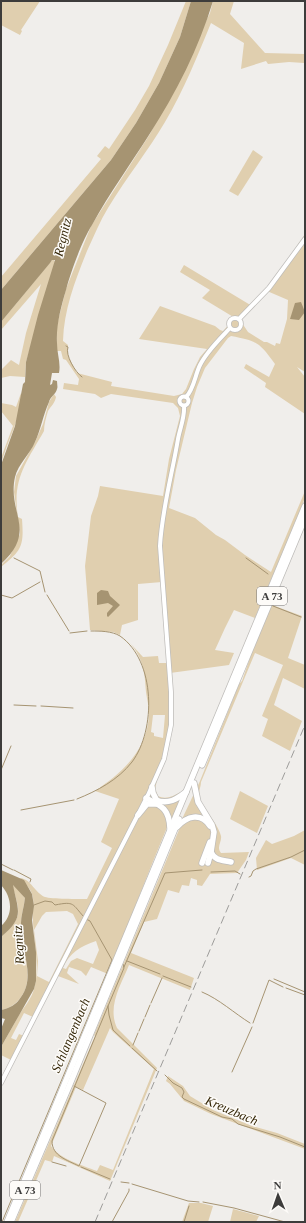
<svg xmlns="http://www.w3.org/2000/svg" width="306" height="1223" font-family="Georgia,serif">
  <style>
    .green { fill: #e0cfaf; fill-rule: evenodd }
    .water { fill: #a69472 }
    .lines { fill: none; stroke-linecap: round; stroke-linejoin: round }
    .stream { stroke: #a69472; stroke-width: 1 }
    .secondary-casing { stroke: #bfbdba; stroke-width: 5.5 }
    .motorway-casing { stroke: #bfbdba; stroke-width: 7 }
    .secondary { stroke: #fff; stroke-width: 4 }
    .motorway { stroke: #fff; stroke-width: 5.5 }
    .rail { stroke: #9d9c9a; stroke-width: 1; stroke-dasharray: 8 4; stroke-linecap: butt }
    .labels { text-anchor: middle; stroke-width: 3; stroke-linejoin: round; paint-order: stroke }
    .shield { fill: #fdfbf8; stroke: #777574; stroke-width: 1 }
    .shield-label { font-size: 11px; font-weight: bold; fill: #3d3c3b }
    .water-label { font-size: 13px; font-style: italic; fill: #352708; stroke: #fdfbf8 }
  </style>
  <rect width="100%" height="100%" fill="#f0eeeb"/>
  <g class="green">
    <polygon points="1,1 40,1 21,30 22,31 20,35 1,25"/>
    <polygon points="186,1 191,1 180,37 159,83 136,123 111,160 1,290 1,277 101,159 97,156 105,146 109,149 135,110 149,86 168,45"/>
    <path d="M213 1H234L230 14 265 53 305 54V66L304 63 289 62 268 64 266 61 241 69 244 43 211 23C197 57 184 90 165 122 148 151 126 178 108 208 100 221 94 236 87 251 75 281 64 309 63 341L68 345V356L77 373 112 382 111 386 174 396 182 394 186 389 194 369 200 357 207 349 139 339 160 306 215 326 220 330 223 331 235 318 202 298 210 290 180 272 184 265 252 306 240 320 248 332 264 342H267L275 346 276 343 280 344 287 319 288 300 267 291 305 234V372L297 367 305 377V414L265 387 266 383 244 368 246 364 269 377 275 364C259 342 257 341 231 336L228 338 205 368 197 387 192 403 176 470 169 508 195 518 216 535 225 540 245 555 271 572 305 491V498L255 618 234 610 225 628 215 650 234 653 229 665 170 673 172 716 155 789 158 796C166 800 173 796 181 792 180 802 175 818 168 825 147 875 128 925 108 974L91 967 86 976 81 971 69 967 67 973 79 984 58 976 37 1007 33 1017 24 1013 11 1038 16 1040 19 1034 24 1036 11 1060 1 1055V1047C7 1037 13 1026 19 1015 24 1007 32 998 34 989 40 968 34 942 33 922 32 912 35 904 32 894 31 890 24 881 20 878 31 879 35 893 45 897 51 899 79 899 87 899L112 848 101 842 119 799 95 791C123 772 148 750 149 713 149 707 147 699 146 692 145 682 145 669 140 659 138 653 134 648 130 643L143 657 158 656 159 663H168L162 582 138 584V620L122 625 120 635 113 632 90 630 85 566 91 516 98 496 100 486 163 496 169 459 180 416 178 408 173 403 111 394 101 398 95 394 63 389 64 383 78 385 79 379 66 360 63 359 61 351H57V325L66 289 91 226 150 134 210 13ZM153 715H165L163 738 154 736V733L151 732ZM67 911 73 914 78 924 49 982 37 976 38 961 34 930 42 916 46 912ZM96 941 99 950 93 964 77 958 71 961 66 969 63 968C69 953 81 946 96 941Z"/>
    <polygon points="253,150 263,157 238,196 229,191"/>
    <polygon points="52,260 54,260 55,262 26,362 25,377 10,376 1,378 1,370 11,360 19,365 26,333 41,284 1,330 1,322"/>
    <path d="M21 393C25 409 5 446 1 465V458L13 426 1 411V403L12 405 16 407Z"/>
    <path d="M54 394 56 397C55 403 51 406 48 411 46 418 44 424 44 431 26 463 12 479 18 517L22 519C24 546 22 550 1 567V565L10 556 20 534 14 492 16 476 35 442 43 424 49 402Z"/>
    <path d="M272 605 302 616 288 658 305 665V689L283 678 274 705 302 721 290 751 262 736 268 719 262 716 283 665 255 653 201 782C201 786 199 790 199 794 199 806 218 822 221 836 222 842 216 847 221 853L249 852 246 860 237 873 210 874 202 886 197 885V880L191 878 189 886 182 885 179 893 168 890 157 919 144 922 131 953 194 978 190 990 129 965C121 985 107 1006 117 1028L157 1068 110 1181 54 1156 52 1162 45 1160 18 1222H15L95 1036 94 1035 181 825 182 819 200 781 239 684 242 681 252 652ZM110 1028 113 1032 154 1069 113 1170 100 1165 97 1171C82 1165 61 1160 51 1146L76 1087 83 1090Z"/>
    <polygon points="240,791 268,806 257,833 230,819"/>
    <polygon points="305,830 305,865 291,858 257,870 256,858 266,840 272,844 294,836"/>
    <path d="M12 884 17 888 25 898C24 908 20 918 21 928 21 951 36 977 21 997 15 1005 10 1008 1 1010V937C25 916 19 911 12 884Z"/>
    <polygon points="168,1076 183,1086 190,1096 213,1110 252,1126 277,1133 305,1144 305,1149 211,1114 184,1101 170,1084 166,1081"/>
    <polygon points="189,1203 201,1203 213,1206 208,1222 182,1222"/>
    <polygon points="233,1209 259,1216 256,1222 230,1222"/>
  </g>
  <g class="water">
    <path d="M191 1H213C199 48 176 93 149 135 130 165 109 194 92 225 82 241 71 271 66 290 61 307 56 325 57 343 57 354 61 363 59 373H52L50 385 52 384 53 380 57 381C57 384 58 387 57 389 56 394 50 397 49 402 43 415 41 429 35 442 30 454 18 464 15 477 7 514 38 530 1 564 1 550 3 533 1 519V465L15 426 23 384 25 382 26 362 38 315 55 260H52L50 263 1 322V290L111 160 136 123 159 83 180 37Z"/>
    <polygon points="301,302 305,312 299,320 290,319 295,303"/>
    <polygon points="101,590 108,591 110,596 120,605 108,617 107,616 107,613 113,606 108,603 97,605 97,593"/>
    <path d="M1 870 24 880 32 894 34 906 32 920 36 952V981L34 989 1 1047V1029L5 1019 1 1018V1010C10 1008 16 1005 21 997 36 976 21 951 21 928 20 918 24 908 25 898L13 885C18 911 25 917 1 937V926C14 915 12 897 1 885Z"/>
  </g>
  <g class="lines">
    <g class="stream">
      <path d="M66 346 68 347C65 355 75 372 82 377"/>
      <polyline points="14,558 40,571 45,592"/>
      <polyline points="246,558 268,574"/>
      <polyline points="1,595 12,598 40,582"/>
      <polyline points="47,595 69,631"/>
      <polyline points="273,606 301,617"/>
      <polyline points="70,633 87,631"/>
      <polyline points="14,705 36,706"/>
      <polyline points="41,706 73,708"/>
      <polyline points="1,770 11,746"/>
      <path d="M77 799C97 791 118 780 132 762 156 730 156 661 120 636 112 631 100 631 91 631"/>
      <polyline points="21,810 74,800"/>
      <polyline points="1,864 13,870"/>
      <polyline points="14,870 31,879 30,882"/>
      <polyline points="211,872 235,871 240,874"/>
      <polyline points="249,877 251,876 253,871 256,869 291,857 305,850"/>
      <path d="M34 905 45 901 52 902 55 905C75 901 72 904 84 917"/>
      <polyline points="127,961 160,974"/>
      <polyline points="124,967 165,873 202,870"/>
      <polyline points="163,976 191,987"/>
      <polyline points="274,979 305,992"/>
      <polyline points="286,988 305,995"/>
      <path d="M202 992C219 999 234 1013 250 1023"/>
      <polyline points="151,1003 162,978"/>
      <polyline points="108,1006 109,1015 113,1030 130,1046"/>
      <polyline points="145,1017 150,1005"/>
      <polyline points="253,1023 269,980 283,987"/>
      <polyline points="139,1031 144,1019"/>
      <polyline points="133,1045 138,1033"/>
      <polyline points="132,1048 157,1071"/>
      <polyline points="232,1072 252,1027"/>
      <polyline points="165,1075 173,1083 182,1088 184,1092 182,1097 184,1099 222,1117 232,1119 238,1124 280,1137 305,1147"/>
      <path d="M74 1086 106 1103 79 1166C67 1160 52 1156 52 1141 76 1083 100 1025 124 968L123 964"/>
      <polyline points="52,1162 66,1166"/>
      <polyline points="81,1167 110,1179"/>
      <polyline points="121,1182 129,1183"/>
      <polyline points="132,1184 188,1201 199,1202"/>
      <polyline points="203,1202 234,1208 285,1222"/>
      <polyline points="2,1222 112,960 90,921 86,919"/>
      <polyline points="112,1222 129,1191 129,1189"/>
      <polyline points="184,1222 189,1206"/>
    </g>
    <g class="secondary-casing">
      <g id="secondary">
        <circle cx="235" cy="324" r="6"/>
        <polyline points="239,319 269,288 305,239"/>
        <circle cx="184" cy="401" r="4.5"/>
        <path d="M186 397C194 389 195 375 200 365 207 351 219 340 230 328"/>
        <path d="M1 1083 148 795 164 759 171 725V692L160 546C162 509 172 475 178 439 180 428 185 417 184 406"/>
      </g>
    </g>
    <g class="motorway-casing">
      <g id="motorway">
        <polyline points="202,765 305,518"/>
        <polyline points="194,783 198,802 212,825 214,832 211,852 208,863"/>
        <polyline points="152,787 153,793 157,801"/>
        <path d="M146 798C162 806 169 809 170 828"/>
        <path d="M156 800C168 805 177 799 186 792"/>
        <polyline points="138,815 147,804 156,804"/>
        <path d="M177 827C187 816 201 812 210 826"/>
        <path d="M211 852C215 861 222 860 231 862"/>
        <polyline points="202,863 210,842"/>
        <polyline points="7,1222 305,506"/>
        <polyline points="11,1222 70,1084 179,819"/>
      </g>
    </g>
    <use href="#secondary" class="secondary"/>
    <use href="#motorway" class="motorway"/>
    <polyline class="rail" points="95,1222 305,725"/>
  </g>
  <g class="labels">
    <g class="shield">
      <rect x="257" y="587" width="30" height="18" rx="3"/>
      <rect x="10" y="1181" width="30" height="18" rx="3"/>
    </g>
    <g class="shield-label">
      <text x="272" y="600">A 73</text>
      <text x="25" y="1194">A 73</text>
    </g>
    <g class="water-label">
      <text transform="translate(62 237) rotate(-76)" y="5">Regnitz</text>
      <text transform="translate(18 945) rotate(-94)" y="5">Regnitz</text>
      <text transform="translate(70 1035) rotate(-67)" y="5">Schlangenbach</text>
      <text transform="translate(232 1110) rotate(23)" y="5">Kreuzbach</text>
    </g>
  </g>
  <rect width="306" height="1223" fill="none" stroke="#3d3c3b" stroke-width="4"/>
  <g transform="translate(278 1195) rotate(358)" stroke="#fdfbf8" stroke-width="3" paint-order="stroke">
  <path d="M0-3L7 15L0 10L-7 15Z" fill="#3d3c3b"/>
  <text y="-6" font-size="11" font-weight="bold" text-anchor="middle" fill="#3d3c3b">N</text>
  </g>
</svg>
